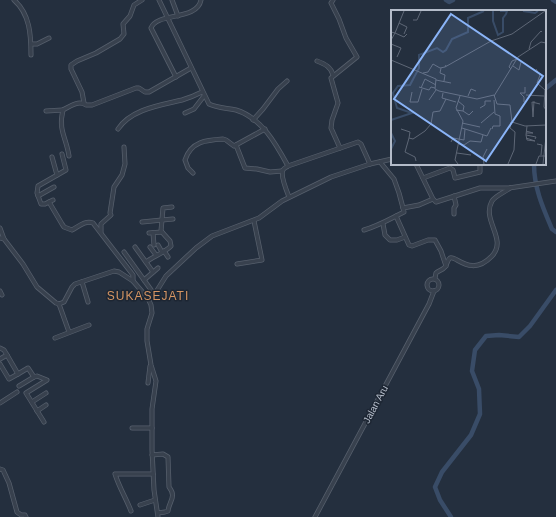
<svg xmlns="http://www.w3.org/2000/svg" width="556" height="517" font-family="Helvetica,sans-serif">
  <style>
    .lines { fill: none; stroke-linecap: round; stroke-linejoin: round }
    .river { stroke: #394c67; stroke-width: 4.5 }
    .minor-casing { stroke: #565f6c; stroke-width: 5 }
    .minor { stroke: #38414e; stroke-width: 3.5 }
    .labels { text-anchor: middle; stroke-width: 3; stroke-linejoin: round; paint-order: stroke }
    .street-label { font-size: 10px; fill: #b4bcc9; stroke: #1d2633 }
    .quarter-label { font-size: 12px; letter-spacing: 1px; fill: #d59563; stroke: #1d2633 }
    .inset-river { fill: none; stroke: #394c67; stroke-width: 2 }
    .inset-road { fill: none; stroke: #5e6776; stroke-width: 1 }
    .view { fill: #8ab4f8; fill-opacity: 0.15; stroke: #8ab4f8; stroke-width: 2 }
    .inset-edge { fill: none; stroke: #b4bcc9; stroke-width: 2 }
  </style>
  <rect width="100%" height="100%" fill="#242f3e"/>
  <g class="lines">
    <g class="river">
      <polyline points="446,0 449,2 453,0"/>
      <polyline points="553,0 556,2"/>
      <polyline points="545,89 556,80"/>
      <path d="M534 164C534 188 543 208 552 229L556 232"/>
      <polyline points="451,517 440,500 435,487 442,472 471,435 480,414 479,389 472,371 475,350 486,336 499,335 519,337 530,326 556,290"/>
    </g>
    <g class="minor-casing">
      <g id="minor">
        <path d="M14 0C30 14 31 35 31 55"/>
        <path d="M159 0 209 104C217 108 227 108 236 110 262 118 276 144 288 166 287 167 284 168 283 170 280 175 287 192 289 197"/>
        <polyline points="172,0 178,16"/>
        <polyline points="333,0 331,3 339,19 346,38 357,57 331,78 338,103 332,120 331,128 340,148"/>
        <polyline points="32,44 37,44 49,38"/>
        <path d="M317 61C325 64 331 67 333 75"/>
        <path d="M176 77 151 28C157 12 197 21 201 0"/>
        <polyline points="84,103 82,92 71,69 71,65 77,61 96,53 120,39 124,34 123,24 130,16 134,5 142,0"/>
        <polyline points="46,111 63,110"/>
        <polyline points="185,113 194,109 204,96"/>
        <polyline points="253,120 263,109 278,89 287,81"/>
        <path d="M118 129C131 109 161 105 182 100 189 98 196 95 202 92"/>
        <polyline points="236,145 245,168 257,169 270,172 282,171"/>
        <path d="M69 156C66 137 58 130 63 110 70 106 79 100 86 105H92L136 88H139L145 92H149L191 68"/>
        <polyline points="52,157 57,175"/>
        <polyline points="380,162 394,179 399,193 403,208"/>
        <polyline points="416,164 433,199 436,202 480,188 509,188 556,181"/>
        <polyline points="288,166 358,142 361,144 370,164"/>
        <path d="M193 173 188 168 185 160C191 141 207 140 223 139L226 140 234 146 265 129"/>
        <polyline points="423,178 450,168 453,170 455,178 480,172 480,164"/>
        <polyline points="38,196 54,187"/>
        <polyline points="53,200 45,204 41,204 37,193 38,186 66,170 62,154"/>
        <path d="M49 202 62 224 64 227 72 230C78 227 85 220 93 223L133 275V281"/>
        <polyline points="454,214 454,208 456,205 454,196"/>
        <polyline points="396,216 409,245 412,246 428,240 435,240 441,251 446,266"/>
        <polyline points="162,220 173,219"/>
        <polyline points="142,222 162,220"/>
        <polyline points="383,224 385,235 390,240 397,240 405,237"/>
        <polyline points="0,228 4,239"/>
        <path d="M364 230C378 226 390 219 404 212L403 208 419 205 433 199"/>
        <polyline points="101,232 101,224 111,215 110,213 114,187 122,175 125,164 124,147"/>
        <polyline points="149,233 162,232"/>
        <polyline points="153,233 154,245"/>
        <polyline points="0,238 4,239 23,264 37,287 56,303 59,304 64,302 72,287 75,284 114,271 119,272 133,281 145,295 151,296 156,292 166,276 196,248 212,236 259,218 282,201 331,177 370,164 392,159"/>
        <polyline points="158,245 162,252"/>
        <polyline points="135,247 153,272"/>
        <polyline points="150,247 156,255"/>
        <polyline points="164,251 168,257"/>
        <polyline points="124,252 154,294"/>
        <path d="M146 262C154 256 164 253 171 246L170 241 161 231 163 208 172 207"/>
        <polyline points="237,264 262,260 254,221"/>
        <path d="M435 278 436 273C438 271 442 270 444 268 447 266 447 260 450 258 456 255 471 278 492 256 508 239 481 220 492 201 495 196 505 192 510 188"/>
        <circle cx="433" cy="285" r="6"/>
        <polyline points="144,280 158,268"/>
        <polyline points="82,282 88,302"/>
        <polyline points="0,291 2,295"/>
        <polyline points="147,296 151,305 152,313 147,329 147,341 151,365 156,381 152,409 152,450 154,490 158,517"/>
        <polyline points="59,304 69,332"/>
        <polyline points="55,338 89,325"/>
        <polyline points="0,348 4,350 7,355 0,359"/>
        <polyline points="7,355 18,374 28,368 34,377 37,376 47,380 26,393 44,422"/>
        <polyline points="0,364 9,379 18,374"/>
        <polyline points="148,383 150,366"/>
        <polyline points="19,386 34,377"/>
        <polyline points="32,402 46,393"/>
        <polyline points="0,403 17,392"/>
        <polyline points="37,411 46,405"/>
        <polyline points="132,428 152,428"/>
        <path d="M152 455 163 454 168 457 169 487C177 497 169 501 168 511L165 512 158 513"/>
        <polyline points="0,469 3,470 9,483 17,512 21,515 25,515 26,517"/>
        <polyline points="140,505 155,500"/>
        <path d="M131 511C126 498 119 487 115 474H153"/>
        <polyline points="315,517 429,304 434,291"/>
      </g>
    </g>
    <use href="#minor" class="minor"/>
  </g>
  <g class="labels">
    <g class="street-label">
      <text transform="translate(375 404) rotate(-62)" y="4">Jalan Aru</text>
    </g>
    <g class="quarter-label">
      <text x="148" y="300">SUKASEJATI</text>
    </g>
  </g>
  <g transform="translate(391 10)">
    <rect width="155" height="155" fill="#242f3e"/>
    <path class="inset-river" d="M102 1V11L107 25 112 22V8L115 4 116 1H109M132 1 144 3 147 1M0 110 21 103 6 98 2 83 7 76 19 75 28 58V45L46 38 52 42 55 40 61 29 77 22V8L93 1M0 123 4 131 0 139"/>
    <path class="inset-road" d="M13 1 4 23 13 27 16 24M22 10H26L30 1M8 13 16 17 13 24M0 22 4 23 0 30M0 34 10 38 6 47M138 39 140 32 150 21 151 22M0 50 45 69 44 79 48 81 86 89 103 85 106 94 119 95 121 112 134 116 155 115M55 55 54 57 100 31 121 24 154 1M122 56 128 60 130 52M50 58 49 63 54 65 53 71M120 59 118 57 121 51 126 49M145 59 149 65 146 73 154 80 153 97 155 100M32 63 37 62 42 54 49 58 54 57M45 70 60 73M28 77 38 80 40 77 44 78M30 78 34 69 45 75M21 82 19 92H27L31 79M52 83 51 88 65 92M135 85 153 86M77 86 80 79 85 81M103 86 127 47 150 32 155 33M38 90 45 80M103 90 104 104 109 106V112M67 91 73 96 72 101M133 92V87L129 83H134V77M89 98 94 95V91H100M65 100 72 101 78 105 82 101M142 107 141 92 149 94M142 107 143 91M71 113 89 117M90 113 103 102M71 118 96 126 100 118M10 119 19 122 18 128M101 119 102 116H109V112M135 123H142L135 121M135 125 145 127 144 129M135 128 144 131 136 130 135 125 136 116M60 132 62 128 73 130 74 119M68 134 73 135 79 131 90 132 92 125M146 134 151 135 150 145M66 143 80 145M25 151 24 147 14 142 18 128 22 129 34 121 40 114 42 102 49 101 55 89M67 154 64 150 72 111 65 98 69 86M93 154 92 147 96 139M117 154 123 140 124 122 119 118 120 112M145 154 148 146H155M152 154 155 127"/>
    <path class="view" d="M60 4 152 66 95 151 3 89Z"/>
    <rect width="155" height="155" class="inset-edge"/>
  </g>
</svg>
